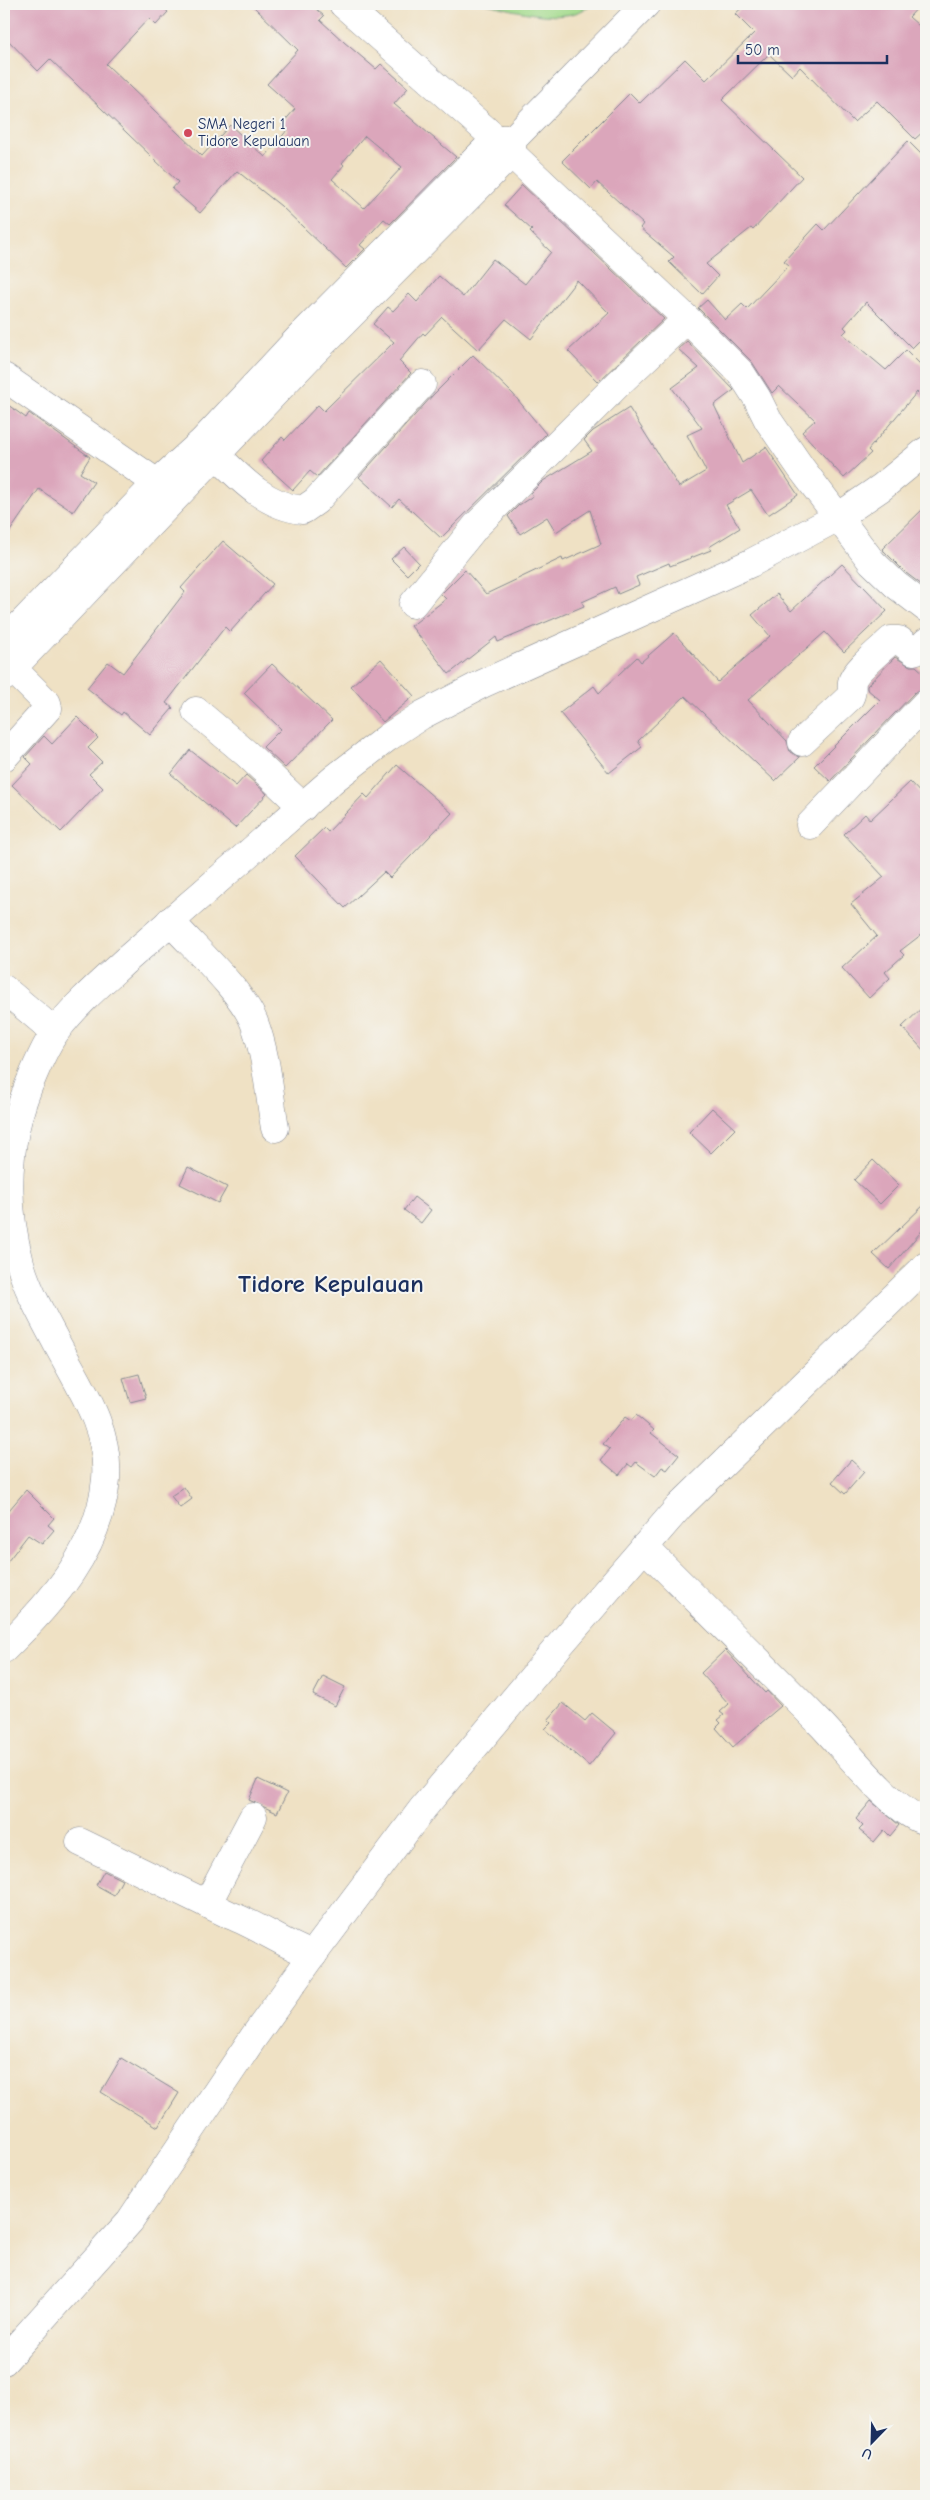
<svg xmlns="http://www.w3.org/2000/svg" width="930" height="2500" font-family="'Comic Neue',sans-serif">
  <style>
    .green { fill: #a3da8b; stroke: #5f8474 }
    .building { fill: #dba6bb; fill-rule: evenodd }
    .lines { fill: none; stroke-linecap: round; stroke-linejoin: round }
    .minor-casing { stroke: #858891; stroke-width: 29 }
    .minor { stroke: #fff; stroke-width: 28 }
    .poi-dot { fill: #d1495b; stroke: #f6f6f2; stroke-width: 2 }
    .labels { text-anchor: middle; stroke-width: 4; stroke-linejoin: round; paint-order: stroke }
    .poi-label { font-size: 15px; fill: #1b2f5e; stroke: #f6f6f2; text-anchor: start }
    .town-label { font-size: 25px; font-weight: bold; fill: #1b2f5e; stroke: #f6f6f2 }
  </style>
  <rect width="100%" height="100%" fill="#f6f6f2"/>
  <filter id="ink" filterUnits="userSpaceOnUse"><feTurbulence type="fractalNoise" baseFrequency=".02" numOctaves="2"/><feDisplacementMap in="SourceGraphic" scale="10" xChannelSelector="R" yChannelSelector="G"/><feConvolveMatrix kernelMatrix="1 2 1 2 8 2 1 2 1" color-interpolation-filters="sRGB"/></filter>
  <filter id="wash" filterUnits="userSpaceOnUse"><feTurbulence type="fractalNoise" baseFrequency=".0096" numOctaves="4" result="noise"/><feDisplacementMap in="SourceGraphic" scale="20" xChannelSelector="R" yChannelSelector="G"/><feGaussianBlur stdDeviation="1.12" result="paint"/><feColorMatrix in="noise" values="0 0 0 0 0 0 0 0 0 0 0 0 0 0 0 0 0 1.4 0 .05"/><feComposite in="paint" operator="in"/></filter>
  <g filter="url(#wash)">
    <rect width="100%" height="100%" fill="#efe1c4"/>
    <path class="green" d="M487 4H591C568 27 515 10 487 4Z"/>
    <g id="blocks">
      <g class="building">
        <path d="M4 4H163L161 6 168 12 156 25 149 18 106 64 202 156 230 125 265 157 288 129 282 124 295 109 267 84 298 50 251 4H310L324 16 320 20 344 42 376 69 381 64 408 88 394 104 456 157 390 224 384 219 360 245 365 249 346 268 281 206 237 171 200 213 172 189 178 182 50 59 38 71 4 36ZM365 136 402 167 364 208 332 179 344 165 342 163Z"/>
        <polygon points="746,4 921,4 909,17 926,32 926,129 915,139 877,101 854,122 800,67 792,76 769,54 722,100 802,177 753,230 751,228 706,264 718,276 702,294 669,262 674,257 640,228 643,224 597,182 591,189 562,161 630,93 640,103 685,59 706,80 754,33 735,14"/>
        <polygon points="908,141 926,159 926,334 912,348 866,302 844,327 847,330 843,334 886,370 906,350 926,370 926,401 917,392 868,450 871,453 844,478 802,432 815,420 779,386 772,393 752,362 698,308 707,300 725,320 742,304 747,309 789,265 784,261 818,224 824,230"/>
        <polygon points="522,185 664,319 598,382 568,351 609,313 577,280 531,339 506,319 478,350 442,317 425,335 423,333 399,361 411,373 317,477 310,471 293,490 261,461 282,437 285,440 318,405 324,411 394,342 373,324 388,307 393,311 409,294 417,302 439,276 463,297 493,259 525,284 551,252 530,232 532,230 504,205"/>
        <polygon points="687,341 734,390 714,405 742,463 766,447 798,495 768,515 751,490 726,505 740,528 709,547 711,550 670,566 669,563 636,577 639,585 618,594 615,587 582,602 584,606 551,620 498,642 496,637 449,674 411,626 446,599 441,594 465,570 486,594 562,558 563,561 601,544 590,510 556,532 547,517 520,534 508,516 519,505 533,496 531,493 543,481 592,451 584,440 593,431 629,408 679,487 706,471 687,435 702,428 672,388 699,368 678,349"/>
        <polygon points="473,355 513,394 546,434 441,538 399,499 392,507 359,477 433,395"/>
        <polygon points="4,402 26,418 29,413 90,457 80,473 94,482 73,512 39,489 4,540"/>
        <polygon points="926,506 926,588 906,573 882,549"/>
        <polygon points="223,541 273,584 230,632 225,627 166,703 173,708 150,735 123,712 121,715 87,688 108,662 123,673 185,592 181,588"/>
        <polygon points="404,547 419,563 407,575 391,559"/>
        <polygon points="842,564 887,611 844,652 825,632 748,700 787,741 790,752 800,757 775,781 685,696 638,741 642,747 609,773 560,713 594,686 599,693 637,657 641,662 674,633 718,682 770,636 752,615 777,594 791,611"/>
        <polygon points="895,657 910,666 916,666 926,675 926,688 915,692 830,781 814,766 880,700 867,689 867,686"/>
        <polygon points="381,659 414,696 383,722 351,686"/>
        <polygon points="272,664 332,720 285,768 263,747 281,729 244,693"/>
        <polygon points="77,717 98,738 88,748 102,762 89,774 103,788 61,832 12,785 32,764 25,757 44,736 52,744"/>
        <polygon points="190,750 236,786 246,775 267,794 235,828 171,774"/>
        <polygon points="397,765 452,813 390,878 384,872 345,908 295,856 324,828 328,832 364,794 368,798"/>
        <polygon points="910,782 926,799 926,931 900,951 904,955 885,972 890,978 869,998 842,968 877,936 851,904 884,877 844,834 865,814 870,820"/>
        <polygon points="926,1004 926,1053 902,1027"/>
        <polygon points="712,1108 735,1129 711,1153 689,1132"/>
        <polygon points="873,1160 899,1185 880,1204 854,1180"/>
        <polygon points="188,1167 227,1187 218,1203 180,1184"/>
        <polygon points="414,1197 431,1210 421,1223 404,1210"/>
        <polygon points="926,1203 926,1226 889,1269 873,1254"/>
        <polygon points="139,1374 146,1398 130,1402 123,1378"/>
        <polygon points="636,1415 654,1430 651,1433 679,1455 667,1470 662,1467 655,1476 636,1462 632,1467 628,1464 619,1475 601,1460 610,1449 603,1444 625,1417 631,1421"/>
        <polygon points="851,1460 864,1472 845,1494 832,1482"/>
        <polygon points="184,1487 192,1499 180,1508 171,1496"/>
        <polygon points="26,1490 54,1518 48,1525 54,1530 42,1544 28,1535 4,1566 4,1516"/>
        <polygon points="725,1650 765,1693 767,1691 781,1706 733,1747 716,1728 721,1723 718,1720 724,1715 720,1712 729,1704 701,1673"/>
        <polygon points="323,1676 345,1687 335,1706 313,1695"/>
        <polygon points="563,1703 585,1721 592,1713 616,1733 589,1766 545,1729 551,1723 548,1720"/>
        <polygon points="258,1779 287,1793 277,1813 249,1800"/>
        <polygon points="871,1801 899,1825 890,1836 884,1830 874,1842 859,1830 863,1826 856,1819"/>
        <polygon points="104,1871 122,1880 114,1895 96,1885"/>
        <polygon points="121,2058 179,2093 158,2127 101,2092"/>
      </g>
    </g>
  </g>
  <g filter="url(#ink)">
    <use href="#blocks" fill-opacity="0" stroke="#858891" stroke-width="1"/>
    <g class="lines">
      <g class="minor-casing">
        <g id="minor">
          <polyline points="343,4 496,139 687,319 741,373 757,398 768,420 801,468 872,562 896,585 926,608"/>
          <polyline points="4,377 157,483"/>
          <path d="M204 443C233 470 261 506 303 510L316 501 422 384"/>
          <polyline points="413,604 476,526 619,383 687,319"/>
          <polyline points="4,642 157,483 203,441 299,338 496,139 513,139"/>
          <polyline points="4,677 312,354 511,154 513,139 646,4"/>
          <polyline points="196,711 247,754 303,807"/>
          <path d="M802 742 850 697C853 691 851 688 852 682 854 671 883 648 891 640H899L913 651 920 649 926 642"/>
          <polyline points="4,757 48,708 47,703 12,668"/>
          <polyline points="810,825 926,703"/>
          <path d="M170 921C194 948 241 990 254 1022 267 1056 269 1093 275 1128"/>
          <polyline points="4,989 55,1032"/>
          <path d="M644 1547C702 1605 761 1663 819 1722 843 1746 895 1815 926 1821"/>
          <path d="M4 1649C52 1602 100 1549 106 1479 110 1426 77 1383 54 1338 42 1315 27 1289 20 1263 2 1197 6 1135 34 1073 40 1059 47 1043 56 1031 75 1005 101 983 125 961L335 778 387 738 422 715 482 684 751 563 838 517 882 487 926 451"/>
          <path d="M80 1842 230 1915C259 1926 284 1945 313 1955"/>
          <polyline points="207,1904 253,1817"/>
          <polyline points="4,2361 130,2221 253,2038 320,1945 423,1808 558,1647 679,1507 926,1266"/>
        </g>
      </g>
      <use href="#minor" class="minor"/>
    </g>
  </g>
  <circle class="poi-dot" cx="188" cy="133" r="5"/>
  <g class="labels">
    <g class="poi-label">
      <text x="198" y="129">SMA Negeri 1<tspan x="198" dy="17">Tidore Kepulauan</tspan></text>
    </g>
    <g class="town-label">
      <text x="331" y="1292">Tidore Kepulauan</text>
    </g>
  </g>
  <rect width="930" height="2500" fill="none" stroke="#f6f6f2" stroke-width="20"/>
  <g transform="translate(872 2442) rotate(203)" stroke="#f6f6f2" stroke-width="4" paint-order="stroke">
  <path d="M0-4L9 19L0 12L-9 19Z" fill="#1b2f5e"/>
  <text y="-8" font-size="14" font-weight="bold" text-anchor="middle" fill="#1b2f5e">U</text>
  </g>
  <path d="M738 55v8h149v-8" fill="none" stroke="#1b2f5e" stroke-width="2.5"/>
  <text x="745" y="55" font-size="15" fill="#1b2f5e" stroke="#f6f6f2" stroke-width="4" paint-order="stroke">50 m</text>
</svg>
